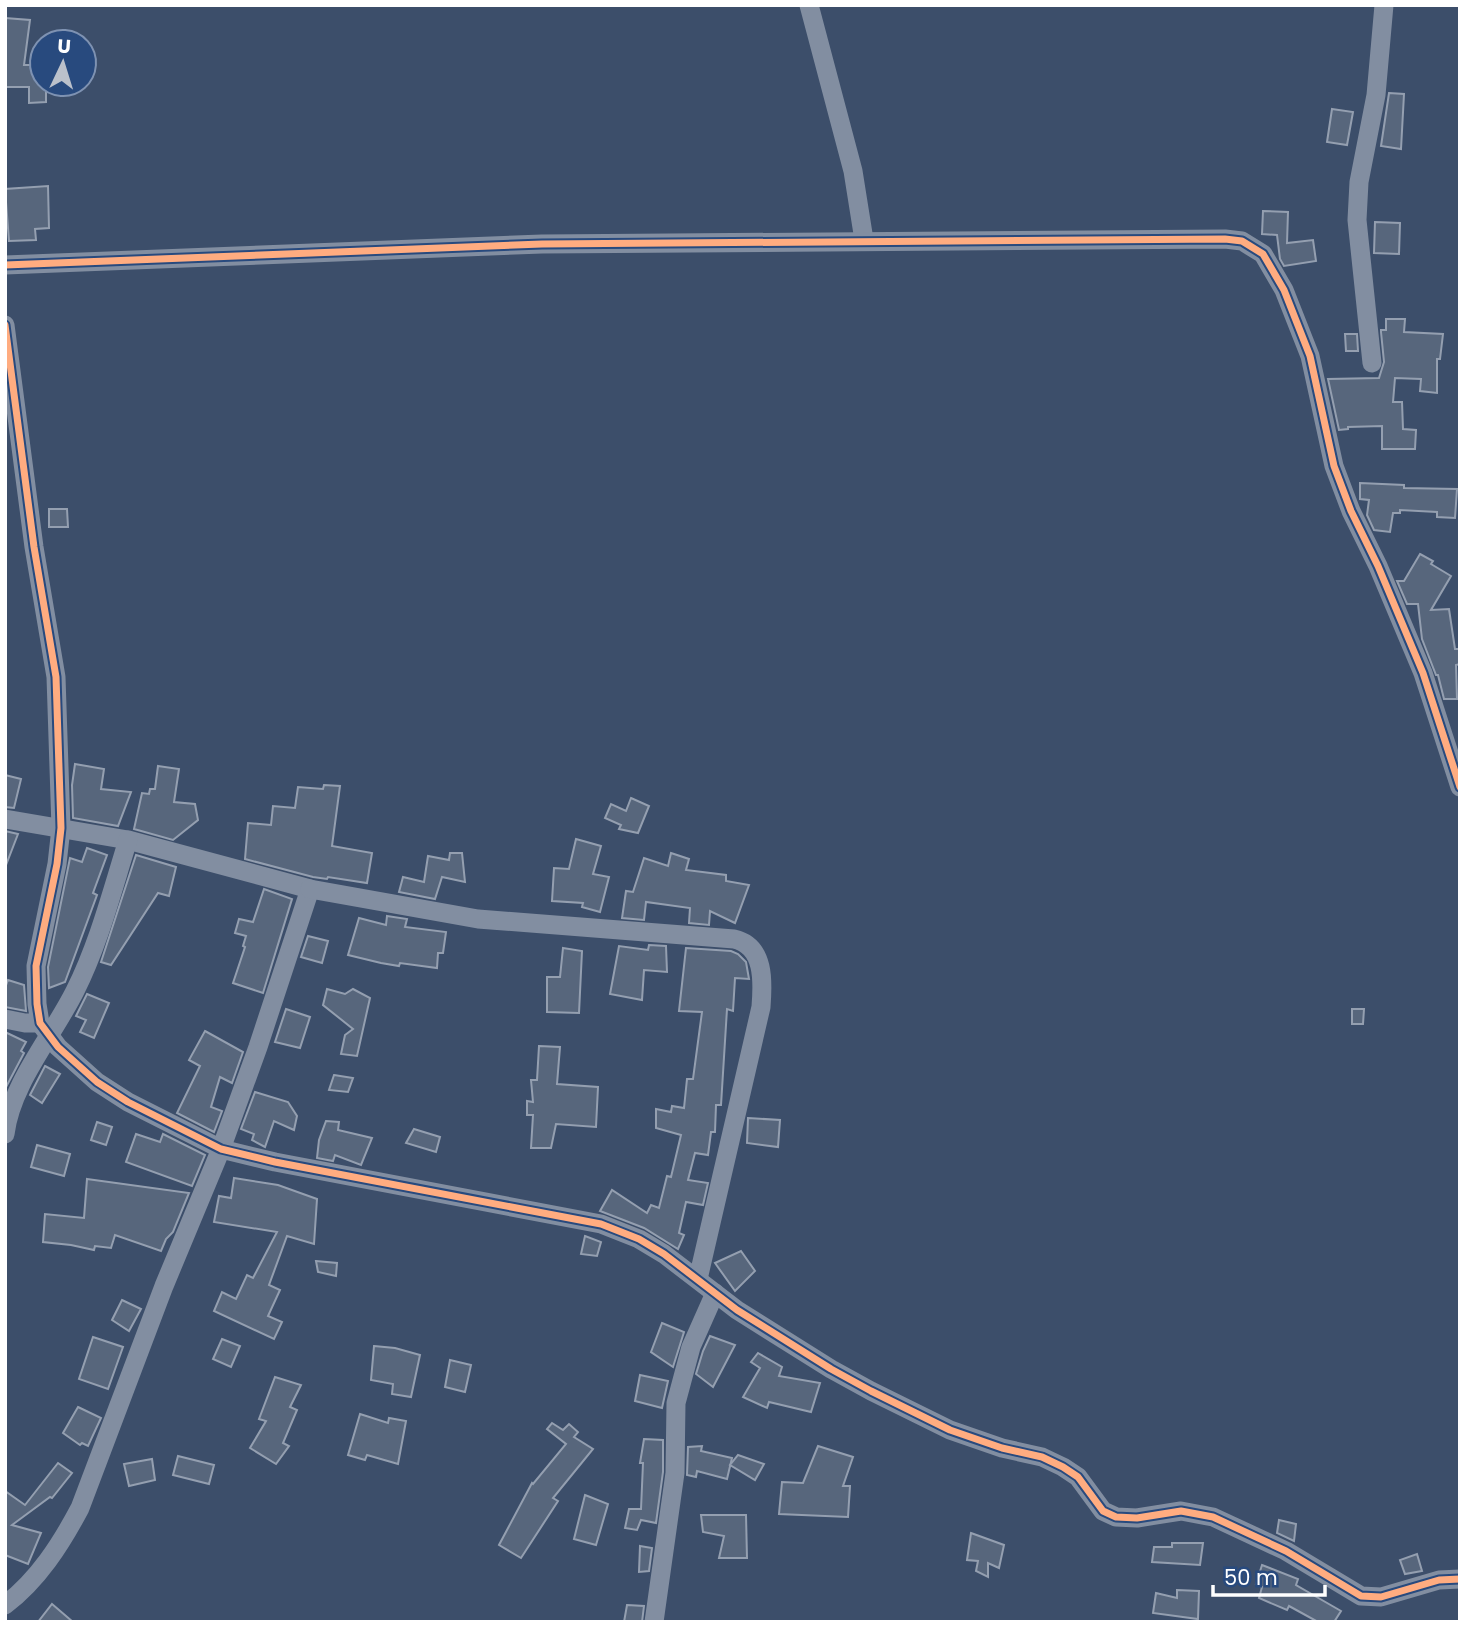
<svg xmlns="http://www.w3.org/2000/svg" width="1465" height="1627" font-family="Poppins,sans-serif">
  <style>
    .building { fill: #57667c; stroke: #949fb0; stroke-width: 2 }
    .lines { fill: none; stroke-linecap: round; stroke-linejoin: round }
    .minor { stroke: #828ea1; stroke-width: 19 }
    .cycleway-casing { stroke: #284a7e; stroke-width: 11 }
    .cycleway { stroke: #ffac80; stroke-width: 7 }
  </style>
  <rect width="100%" height="100%" fill="#3c4e6a"/>
  <g class="building">
    <polygon points="5,18 30,20 24,65 42,65 42,84 46,84 46,102 29,103 29,87 5,87"/>
    <polygon points="1389,93 1404,94 1401,149 1381,146"/>
    <polygon points="1332,109 1353,112 1347,145 1327,142"/>
    <polygon points="48,186 49,228 35,229 36,240 9,241 5,189"/>
    <polygon points="1263,211 1288,212 1287,243 1313,240 1316,261 1284,266 1280,259 1277,235 1262,234"/>
    <polygon points="1375,222 1400,223 1399,254 1374,253"/>
    <polygon points="1386,319 1405,319 1404,332 1443,334 1440,359 1437,359 1437,393 1420,391 1421,379 1395,378 1393,402 1402,402 1403,429 1416,430 1415,449 1382,449 1382,426 1348,427 1348,429 1339,430 1328,379 1379,378 1384,362 1381,332 1381,330 1386,330"/>
    <polygon points="1345,334 1357,334 1358,351 1346,351"/>
    <polygon points="1360,483 1404,485 1404,488 1457,489 1455,518 1437,517 1437,512 1400,510 1400,513 1393,513 1390,532 1374,530 1367,515 1369,500 1360,499"/>
    <polygon points="49,509 67,509 68,527 49,527"/>
    <polygon points="1420,554 1433,561 1431,564 1451,576 1431,610 1449,609 1455,649 1460,649 1460,664 1456,665 1457,699 1444,699 1438,675 1436,675 1422,639 1418,604 1407,604 1397,581 1404,581"/>
    <polygon points="75,764 104,769 101,789 131,792 118,826 73,818 72,785"/>
    <polygon points="158,766 179,769 174,802 195,804 198,820 173,840 134,829 142,793 149,794 150,789 155,789"/>
    <polygon points="5,775 21,779 14,808 5,807"/>
    <polygon points="324,785 340,786 332,846 372,853 367,883 328,877 327,879 313,877 245,859 248,823 271,825 273,806 295,808 298,787 323,789"/>
    <polygon points="631,798 649,806 638,833 619,829 621,825 605,818 611,804 626,811"/>
    <polygon points="5,831 18,834 6,865 5,865"/>
    <polygon points="576,839 601,846 593,874 609,877 600,912 582,907 583,903 552,901 554,868 569,869"/>
    <polygon points="87,848 107,855 93,893 97,895 65,982 49,988 48,967 70,858 82,862"/>
    <polygon points="450,853 462,853 465,882 442,877 435,899 399,892 403,877 424,882 428,856 449,860"/>
    <polygon points="671,853 689,859 686,870 726,875 726,881 749,885 735,923 710,911 709,925 689,923 690,908 646,902 644,920 622,918 626,891 633,892 644,858 668,866"/>
    <polygon points="136,855 176,867 169,896 158,893 111,965 101,962"/>
    <polygon points="264,889 292,899 263,993 233,983 245,947 243,946 246,936 235,933 239,919 253,922"/>
    <polygon points="387,916 407,919 405,927 446,932 443,953 438,953 437,968 400,963 399,966 381,963 348,955 359,918 386,925"/>
    <polygon points="308,936 328,941 322,963 301,957"/>
    <polygon points="649,945 666,946 667,972 644,970 642,1000 610,994 619,946 648,950"/>
    <polygon points="563,948 582,951 579,1013 547,1012 547,977 560,977"/>
    <polygon points="686,948 731,951 738,954 746,962 749,979 735,978 733,1011 727,1009 721,1105 716,1105 715,1132 711,1132 708,1155 695,1153 688,1180 708,1183 703,1205 686,1202 679,1233 684,1235 678,1249 644,1228 600,1211 612,1190 647,1213 651,1205 659,1208 667,1176 671,1177 681,1135 656,1128 656,1109 671,1112 672,1106 684,1108 687,1079 693,1079 702,1012 679,1011"/>
    <polygon points="8,980 24,985 26,1011 5,1007 5,988"/>
    <polygon points="327,989 345,994 353,989 370,998 357,1056 341,1054 345,1035 353,1029 323,1005"/>
    <polygon points="87,994 109,1003 94,1038 80,1032 86,1020 76,1016"/>
    <polygon points="286,1009 310,1017 300,1048 275,1042"/>
    <polygon points="1352,1009 1364,1009 1363,1024 1352,1024"/>
    <polygon points="205,1031 243,1052 232,1083 220,1077 211,1107 222,1111 214,1132 177,1113 200,1066 189,1060"/>
    <polygon points="5,1032 26,1042 21,1051 24,1053 5,1089"/>
    <polygon points="539,1046 560,1047 557,1084 598,1087 596,1127 556,1124 551,1148 531,1148 533,1115 527,1115 527,1101 533,1102 531,1080 537,1080"/>
    <polygon points="45,1066 60,1074 42,1103 30,1095"/>
    <polygon points="334,1075 353,1078 348,1092 329,1090"/>
    <polygon points="255,1092 288,1102 297,1116 294,1130 274,1121 265,1147 252,1140 254,1134 241,1129"/>
    <polygon points="748,1118 780,1120 778,1147 747,1143"/>
    <polygon points="326,1121 339,1122 338,1130 372,1138 361,1165 335,1155 333,1161 317,1158 319,1140"/>
    <polygon points="97,1122 112,1127 106,1145 91,1140"/>
    <polygon points="414,1129 440,1137 436,1152 406,1143"/>
    <polygon points="136,1134 160,1142 163,1134 205,1155 192,1186 126,1162"/>
    <polygon points="37,1145 70,1154 64,1176 31,1167"/>
    <polygon points="234,1178 278,1185 317,1199 314,1244 287,1236 269,1285 280,1290 268,1316 282,1322 274,1339 214,1311 222,1292 236,1299 247,1275 253,1278 277,1232 214,1222 219,1196 231,1198"/>
    <polygon points="87,1179 189,1193 173,1232 166,1239 161,1251 115,1235 111,1248 95,1246 94,1250 71,1245 43,1242 45,1214 84,1218"/>
    <polygon points="585,1236 601,1242 597,1256 581,1254"/>
    <polygon points="741,1251 755,1271 735,1291 715,1263"/>
    <polygon points="316,1261 337,1263 336,1276 318,1272"/>
    <polygon points="122,1300 141,1309 129,1331 112,1320"/>
    <polygon points="662,1323 684,1332 673,1367 651,1352"/>
    <polygon points="710,1336 735,1345 713,1387 696,1374 703,1351"/>
    <polygon points="93,1337 123,1347 108,1389 79,1379"/>
    <polygon points="222,1339 240,1346 231,1367 213,1359"/>
    <polygon points="374,1346 395,1348 420,1355 411,1397 392,1394 393,1384 371,1380"/>
    <polygon points="758,1353 782,1367 779,1376 820,1383 811,1412 769,1402 767,1408 743,1397 760,1368 751,1362"/>
    <polygon points="450,1360 471,1365 465,1392 445,1387"/>
    <polygon points="640,1375 668,1381 662,1408 635,1401"/>
    <polygon points="275,1377 301,1385 290,1407 297,1410 283,1443 289,1446 276,1464 250,1448 266,1421 259,1419"/>
    <polygon points="78,1407 101,1418 88,1446 82,1443 80,1445 63,1433"/>
    <polygon points="360,1414 388,1423 389,1418 406,1421 398,1464 367,1455 365,1460 348,1455"/>
    <polygon points="552,1423 563,1430 569,1424 578,1432 574,1437 593,1449 553,1498 558,1501 521,1558 499,1545 532,1483 533,1484 566,1444 547,1429"/>
    <polygon points="644,1439 663,1440 663,1472 656,1523 641,1520 637,1530 625,1528 629,1509 641,1509 643,1463 640,1463"/>
    <polygon points="702,1446 701,1451 732,1458 727,1479 697,1471 696,1477 687,1475 688,1447"/>
    <polygon points="818,1446 853,1457 843,1486 850,1486 848,1517 779,1514 782,1482 803,1483"/>
    <polygon points="738,1455 764,1464 755,1480 730,1465"/>
    <polygon points="178,1456 214,1465 209,1484 173,1475"/>
    <polygon points="152,1459 155,1480 129,1486 124,1464"/>
    <polygon points="58,1463 72,1473 52,1498 50,1497 12,1525 41,1533 28,1564 5,1555 5,1491 25,1505"/>
    <polygon points="585,1495 608,1504 596,1545 574,1539"/>
    <polygon points="701,1515 746,1515 747,1558 719,1558 724,1536 703,1532"/>
    <polygon points="1279,1520 1296,1524 1294,1541 1277,1533"/>
    <polygon points="971,1533 1004,1545 999,1568 988,1563 988,1577 976,1571 978,1561 967,1560"/>
    <polygon points="1172,1543 1203,1543 1200,1565 1152,1562 1154,1547 1172,1547"/>
    <polygon points="640,1546 652,1548 649,1571 639,1572"/>
    <polygon points="1417,1554 1422,1571 1405,1574 1400,1560"/>
    <polygon points="1262,1565 1298,1579 1296,1585 1341,1611 1334,1622 1318,1622 1289,1606 1287,1610 1259,1598 1262,1587 1256,1584"/>
    <polygon points="1177,1590 1199,1591 1198,1619 1153,1613 1156,1593 1177,1598"/>
    <polygon points="52,1604 73,1622 38,1622"/>
    <polygon points="627,1605 644,1606 642,1622 624,1622"/>
  </g>
  <g class="lines">
    <g class="minor">
      <polyline points="809,5 853,171 864,240"/>
      <polyline points="5,265 542,244 1225,239 1242,241 1263,254 1284,290 1310,356 1334,466 1351,511 1378,566 1423,673 1460,787"/>
      <polyline points="5,325 34,547 56,677 61,828 57,864 36,966 37,1004 40,1023 58,1047 97,1082 128,1102 221,1149 275,1162 601,1224 639,1239 664,1254 737,1310 831,1369 871,1391 950,1430 1002,1448 1042,1457 1063,1467 1078,1477 1103,1511 1116,1517 1137,1518 1181,1511 1213,1517 1286,1551 1361,1596 1381,1597 1439,1580 1460,1579"/>
      <polyline points="1372,363 1357,220 1359,182 1376,95 1384,5"/>
      <path d="M5 819 128 840 310 889 258 1047 221 1149 164 1286 80 1508C61 1544 38 1580 5 1605"/>
      <path d="M310 889 478 919 734 939C765 946 763 982 761 1007L698 1279"/>
      <polyline points="5,1019 25,1023 40,1023"/>
      <path d="M5 1134C11 1084 52 1037 75 991 99 943 112 891 128 840"/>
      <polyline points="654,1622 675,1473 676,1403 691,1347 715,1293"/>
    </g>
    <g class="cycleway-casing">
      <g id="cycleway">
        <polyline points="5,265 542,244 1225,239 1242,241 1263,254 1284,290 1310,356 1334,466 1351,511 1378,566 1423,673 1460,787"/>
        <polyline points="5,325 34,547 56,677 61,828 57,864 36,966 37,1004 40,1023 58,1047 97,1082 128,1102 221,1149 275,1162 601,1224 639,1239 664,1254 737,1310 831,1369 871,1391 950,1430 1002,1448 1042,1457 1063,1467 1078,1477 1103,1511 1116,1517 1137,1518 1181,1511 1213,1517 1286,1551 1361,1596 1381,1597 1439,1580 1460,1579"/>
      </g>
    </g>
    <use href="#cycleway" class="cycleway"/>
  </g>
  <rect width="1465" height="1627" fill="none" stroke="#ffffff" stroke-width="14"/>
  <g transform="translate(63 63) rotate(4)"><circle r="33" fill="#284a7e" stroke="#7e92b2" stroke-width="2"/>
  <path d="M0-5L12 26L0 18L-12 26Z" fill="#bbc1cb"/>
  <text y="-10" font-size="19" font-weight="bold" text-anchor="middle" fill="#ffffff">U</text>
  </g>
  <path d="M1213 1585v10h112v-10" fill="none" stroke="#ffffff" stroke-width="3.5"/>
  <text x="1224" y="1585" font-size="21" fill="#ffffff" stroke="#284a7e" stroke-width="5" paint-order="stroke">50 m</text>
</svg>
